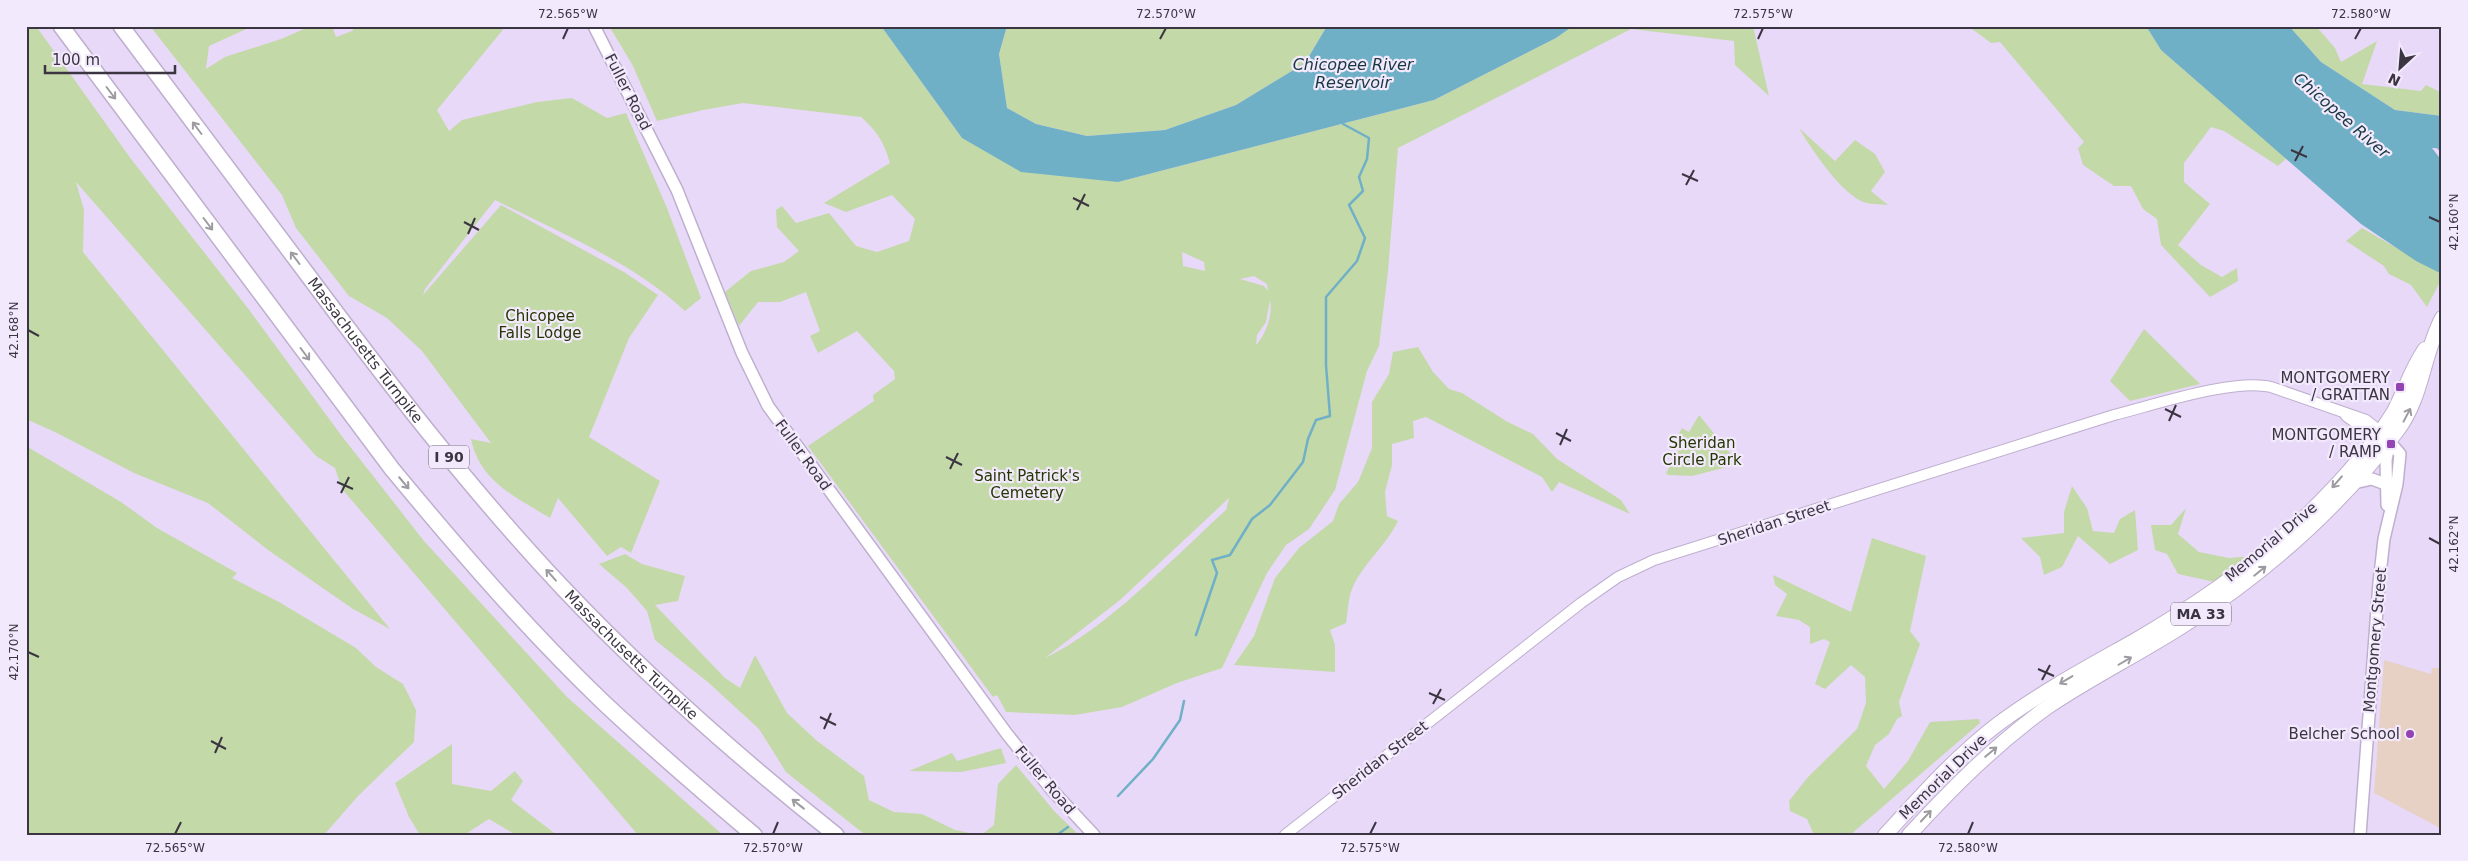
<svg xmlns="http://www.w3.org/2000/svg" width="2468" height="861" font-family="'DejaVu Sans',sans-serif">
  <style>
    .education { fill: #e7d1c5 }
    .green { fill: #c4d9a8; fill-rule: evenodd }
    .water { fill: #70b0c7 }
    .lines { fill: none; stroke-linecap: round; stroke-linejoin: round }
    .stream { stroke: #70b0c7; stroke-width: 2.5 }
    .canal { stroke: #70b0c7; stroke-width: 9 }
    .tertiary-casing { stroke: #beafce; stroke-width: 12 }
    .secondary-casing { stroke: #beafce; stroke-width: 14 }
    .primary-casing { stroke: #beafce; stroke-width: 16 }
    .motorway-casing { stroke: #beafce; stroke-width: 18 }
    .tertiary { stroke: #fff; stroke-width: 10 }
    .secondary { stroke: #fff; stroke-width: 11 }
    .primary { stroke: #fff; stroke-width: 14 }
    .motorway { stroke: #fff; stroke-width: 15 }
    .oneway { stroke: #9d9aa0 }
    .ticks { fill: none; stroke: #3b3441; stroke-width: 2 }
    .poi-dot { fill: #9343b2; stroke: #f2e9fc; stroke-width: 2 }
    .labels { text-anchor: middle; stroke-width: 4.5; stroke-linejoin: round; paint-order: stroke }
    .shield { fill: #f2e9fc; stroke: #726a79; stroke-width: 1 }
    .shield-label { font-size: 14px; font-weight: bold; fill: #3b3441 }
    .street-label { font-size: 15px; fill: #3b3441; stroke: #f2e9fc }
    .park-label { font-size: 15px; fill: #253700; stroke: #f2e9fc }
    .poi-label { font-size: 15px; fill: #3b3441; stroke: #f2e9fc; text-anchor: end }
    .water-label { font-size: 16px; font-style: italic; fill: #173741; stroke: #f2e9fc }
    .neatline { fill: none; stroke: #3b3441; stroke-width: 2 }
    .ticks-label { font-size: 12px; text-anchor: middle; fill: #3b3441 }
  </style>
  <rect width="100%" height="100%" fill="#e8d9f9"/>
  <polygon class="education" points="2384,660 2431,674 2432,668 2442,668 2442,829 2374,793"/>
  <g class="green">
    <polygon points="26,26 36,26 131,159 247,307 341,435 424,541 567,697 723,835 638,835 342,489 335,468 316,456 76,182 84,210 83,252 390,629 353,609 268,550 208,503 134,473 57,433 26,419"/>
    <path d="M150 26H253L209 46 206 69 225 57 281 39 311 26H332L336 37 352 31 356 26H506L437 110 449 131 462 120 537 102 572 98 607 118 626 113 667 208 701 298 685 311C634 263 557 231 495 200L425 289 423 295 501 205 624 272 658 295 629 338 589 437 660 481 631 553 621 547 607 556 558 498 550 518C516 497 480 482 471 439L491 443 422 351 387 318 349 296 296 228 282 195Z"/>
    <path d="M609 26H881L962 138 1118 182 1434 100 1556 38 1573 26H1753L1769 96 1735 65 1734 41 1631 29 1398 148 1388 271 1379 346 1367 371 1335 490 1309 529 1286 545 1267 573 1222 668 1177 683 1122 707 1075 715 1006 712 997 695 993 697 808 446 874 401 873 395 895 379 894 371 857 331 818 353 810 336 820 331 806 292 780 302H758L739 326 725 292 751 271 784 262 799 251 777 227 776 210 782 206 796 223 829 213 856 246 877 252 909 241 915 219 892 195 846 212 824 203 890 163C884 142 877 131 861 117L743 103 703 110 657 121 632 64ZM1182 252 1204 262 1205 271 1183 266ZM1254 276 1267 284 1268 291 1264 286 1240 279ZM1270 300C1273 315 1266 334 1256 345L1257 335 1266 322ZM1229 498 1226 510C1174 557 1107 629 1045 658L1120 600Z"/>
    <polygon points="1007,26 1327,26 1305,63 1236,105 1165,130 1087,136 1036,124 1007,108 999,54"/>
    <polygon points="1968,26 2146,26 2161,50 2287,158 2278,166 2224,131 2211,127 2184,163 2184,182 2210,204 2178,245 2201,265 2222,277 2237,268 2238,281 2210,297 2161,245 2157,219 2143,209 2131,186 2114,186 2083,165 2078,148 2084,142 2000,42 1991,43"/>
    <polygon points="2289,26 2316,26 2335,48 2341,62 2377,41 2362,84 2421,91 2426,85 2442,93 2442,116 2395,110 2321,62"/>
    <path d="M1799 128 1835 161 1855 140 1875 154 1885 172 1871 191 1888 205C1880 204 1869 205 1861 201 1838 189 1812 150 1799 128Z"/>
    <polygon points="2362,228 2442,274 2442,278 2427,307 2411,285 2389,274 2384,266 2346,241"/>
    <polygon points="2144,329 2200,384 2130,401 2110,381"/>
    <path d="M1418 347 1433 372 1449 389 1462 393 1506 421 1533 434 1557 459 1621 500 1630 514 1559 482 1552 492 1542 477 1426 417 1413 421 1414 438 1392 444V465L1385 492 1387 516 1398 521C1386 546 1363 563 1352 589 1348 598 1348 612 1346 623L1330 630 1335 645V672L1234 665 1254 636 1275 578 1299 548 1333 521 1339 504 1358 482 1372 448V402L1389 374 1393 352Z"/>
    <polygon points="1699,415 1739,464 1692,476 1668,475 1666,473 1684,441 1677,437 1682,428 1689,432"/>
    <polygon points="26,446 121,502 157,528 237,573 232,578 279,602 356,648 376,667 403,684 416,710 414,742 358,796 324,835 26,835"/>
    <polygon points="2072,486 2087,508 2093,531 2114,533 2120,519 2135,510 2138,550 2110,564 2078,536 2062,567 2044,575 2040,557 2021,538 2064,533 2064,512"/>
    <polygon points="2186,508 2178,534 2199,552 2229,558 2252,556 2215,582 2178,574 2167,554 2155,550 2151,525 2171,525"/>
    <polygon points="1872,538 1926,556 1910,631 1920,644 1899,702 1902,716 1897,719 1889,734 1875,745 1866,766 1884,789 1908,761 1930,722 1979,719 1980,723 1850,835 1814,835 1807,819 1790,811 1789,801 1808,777 1857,729 1866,703 1865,677 1851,665 1825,689 1815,684 1830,642 1824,639 1810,644 1810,627 1799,620 1776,616 1787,594 1775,585 1773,575 1851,612"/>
    <polygon points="625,554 642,564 685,576 678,601 655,605 725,678 740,688 755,655 787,713 816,740 864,776 869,800 894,812 922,814 955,830 980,835 866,835 859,830 786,772 759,729 709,683 655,640 647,611 627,588 599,564"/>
    <polygon points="452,744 452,784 491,791 515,771 523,781 511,800 557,835 516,835 489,819 464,835 420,835 409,817 395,783"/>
    <polygon points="1001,748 1006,763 961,772 909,771 952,753 957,761"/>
    <polygon points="1016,765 1055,812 1079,835 981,835 994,825 998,784"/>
  </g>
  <g class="water">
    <polygon points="881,26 1007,26 999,54 1007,108 1036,124 1087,136 1165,130 1236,105 1305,63 1327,26 1573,26 1556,38 1434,100 1118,182 1021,172 962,138"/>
    <polygon points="2146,26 2289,26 2321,62 2395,110 2442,116 2442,141 2432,148 2442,161 2442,274 2416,261 2361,224 2161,50"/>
  </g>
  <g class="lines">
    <g class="stream">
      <polyline points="1196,635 1217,573 1212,560 1230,555 1252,519 1270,505 1303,462 1308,439 1316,420 1330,416 1326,365 1326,297 1357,261 1365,238 1349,205 1363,191 1359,177 1367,159 1369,138 1343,124"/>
      <polyline points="1118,796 1153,759 1180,720 1184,701"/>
      <polyline points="910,835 916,835"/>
      <polyline points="1057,835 1068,827"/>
    </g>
    <polyline class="canal" points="2428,143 2439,144 2442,147"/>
    <g class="tertiary-casing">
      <g id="tertiary">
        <polyline points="2346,416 2367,431 2381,432"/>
        <path d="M1285 835 1581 603 1618 577 1654 560 2114 415C2154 405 2234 378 2271 387L2366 420 2381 432"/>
      </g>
    </g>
    <g class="secondary-casing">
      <g id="secondary">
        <polyline points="594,26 677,190 742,353 768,406 1007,734 1051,789 1094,835"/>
        <polyline points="2354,483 2372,479 2388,485"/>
        <polyline points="2387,505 2386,460 2390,440"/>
        <polyline points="2360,835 2379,583 2384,539 2397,484 2400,454 2384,435"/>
      </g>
    </g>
    <g class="primary-casing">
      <g id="primary">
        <path d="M1885 835C1921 796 1956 756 1998 724 2041 692 2088 667 2134 641 2195 606 2254 565 2305 517 2336 487 2371 449 2393 413 2405 391 2410 371 2425 349"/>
        <path d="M1909 835C1952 788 1995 745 2046 708 2090 678 2139 654 2184 625 2265 573 2339 508 2397 431 2423 397 2423 354 2442 318"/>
      </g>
    </g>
    <g class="motorway-casing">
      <g id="motorway">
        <path d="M61 26 392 469C459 550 527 629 603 702 652 748 703 792 754 835"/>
        <path id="s1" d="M121 26C181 106 241 186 301 266 383 376 467 486 562 587 647 677 739 758 836 835"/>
      </g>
    </g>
    <use href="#tertiary" class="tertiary"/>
    <use href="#secondary" class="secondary"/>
    <use href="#primary" class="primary"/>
    <use href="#motorway" class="motorway"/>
  </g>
  <defs><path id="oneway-shaft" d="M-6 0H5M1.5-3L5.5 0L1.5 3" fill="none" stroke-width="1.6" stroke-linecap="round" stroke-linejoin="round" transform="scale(1.25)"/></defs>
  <g class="oneway">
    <use href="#oneway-shaft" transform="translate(111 93) rotate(53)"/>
    <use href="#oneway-shaft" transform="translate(197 128) rotate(-127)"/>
    <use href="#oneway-shaft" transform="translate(208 224) rotate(53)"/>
    <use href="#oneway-shaft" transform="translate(295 258) rotate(-127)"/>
    <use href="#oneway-shaft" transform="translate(305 354) rotate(53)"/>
    <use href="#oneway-shaft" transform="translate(2407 415) rotate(-62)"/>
    <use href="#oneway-shaft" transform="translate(2337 482) rotate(131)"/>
    <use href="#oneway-shaft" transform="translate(404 483) rotate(50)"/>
    <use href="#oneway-shaft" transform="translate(2260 571) rotate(-39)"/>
    <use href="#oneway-shaft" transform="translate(551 575) rotate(-132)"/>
    <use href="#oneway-shaft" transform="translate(2125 661) rotate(-30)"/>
    <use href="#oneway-shaft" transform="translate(2066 680) rotate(149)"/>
    <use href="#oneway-shaft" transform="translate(1991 752) rotate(-40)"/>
    <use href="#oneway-shaft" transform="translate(798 804) rotate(-142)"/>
    <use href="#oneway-shaft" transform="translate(1926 816) rotate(-47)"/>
  </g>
  <path class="ticks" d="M563 39 568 28M1160 39 1166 28M1758 39 1763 28M2355 39 2361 28M2291 150 2307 157M2295 161 2303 146M1682 174 1698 181M1686 185 1694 170M1073 198 1089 206M1077 210 1085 194M2429 217 2440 222M464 222 479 230M468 234 475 218M28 330 39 336M2165 409 2181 417M2169 421 2176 405M1556 433 1571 441M1560 445 1567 429M946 457 962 465M950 469 958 453M337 482 353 489M341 493 349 477M2429 538 2440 544M28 652 39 657M2038 669 2054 676M2042 680 2050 665M1429 693 1445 700M1433 704 1441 689M820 717 836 725M824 729 831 713M211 741 226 749M215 753 222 737M175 834 181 822M773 834 778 822M1370 834 1376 822M1968 834 1973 822"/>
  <g class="poi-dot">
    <rect x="2395" y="382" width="10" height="10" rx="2.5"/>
    <rect x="2386" y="439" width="10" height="10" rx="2.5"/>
    <circle cx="2410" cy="734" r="5"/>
  </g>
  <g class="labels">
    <g class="shield">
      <rect x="429" y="445.5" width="40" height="23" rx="4"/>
      <rect x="2171" y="602.5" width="60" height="23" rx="4"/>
    </g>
    <g class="shield-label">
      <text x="449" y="462">I 90</text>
      <text x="2201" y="619">MA 33</text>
    </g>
    <g class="street-label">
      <text transform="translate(628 92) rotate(63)" y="5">Fuller Road</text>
      <text dy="5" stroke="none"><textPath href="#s1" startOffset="406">Massachusetts Turnpike</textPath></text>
      <text transform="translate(803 455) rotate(54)" y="5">Fuller Road</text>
      <text transform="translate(1774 523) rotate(-18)" y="5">Sheridan Street</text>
      <text transform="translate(2271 542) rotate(-40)" y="5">Memorial Drive</text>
      <text transform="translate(2375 640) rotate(-85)" y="5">Montgomery Street</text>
      <text dy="5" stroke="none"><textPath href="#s1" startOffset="811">Massachusetts Turnpike</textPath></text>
      <text transform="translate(1380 760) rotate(-38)" y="5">Sheridan Street</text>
      <text transform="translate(1943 777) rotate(-44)" y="5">Memorial Drive</text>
      <text transform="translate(1045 780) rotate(50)" y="5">Fuller Road</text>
    </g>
    <g class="park-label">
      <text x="540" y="321">Chicopee<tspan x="540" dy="17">Falls Lodge</tspan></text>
      <text x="1702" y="448">Sheridan<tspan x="1702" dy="17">Circle Park</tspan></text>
      <text x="1027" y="481">Saint Patrick's<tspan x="1027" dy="17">Cemetery</tspan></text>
    </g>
    <g class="poi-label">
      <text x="2390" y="383">MONTGOMERY<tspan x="2390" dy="17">/ GRATTAN</tspan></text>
      <text x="2381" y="440">MONTGOMERY<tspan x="2381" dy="17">/ RAMP</tspan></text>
      <text x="2400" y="739">Belcher School</text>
    </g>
    <g class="water-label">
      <text x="1353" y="70">Chicopee River<tspan x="1353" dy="18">Reservoir</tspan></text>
      <text transform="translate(2342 115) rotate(41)" y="6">Chicopee River</text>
    </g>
  </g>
  <rect width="2468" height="861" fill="none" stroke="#f2e9fc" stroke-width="55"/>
  <g transform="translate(2400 68) rotate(206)" stroke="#f2e9fc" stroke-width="4" paint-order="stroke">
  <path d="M0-4L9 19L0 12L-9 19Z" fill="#3b3441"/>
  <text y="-8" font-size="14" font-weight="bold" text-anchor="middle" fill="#3b3441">N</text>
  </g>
  <path d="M45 65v8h130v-8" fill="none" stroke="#3b3441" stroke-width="2.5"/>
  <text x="52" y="65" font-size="15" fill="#3b3441" stroke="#f2e9fc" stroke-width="4" paint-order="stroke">100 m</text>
  <rect x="28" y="28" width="2412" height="806" class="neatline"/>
  <g class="ticks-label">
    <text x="568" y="18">72.565°W</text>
    <text x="1166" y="18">72.570°W</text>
    <text x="1763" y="18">72.575°W</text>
    <text x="2361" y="18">72.580°W</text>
    <text transform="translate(2454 222) rotate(-90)" y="4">42.160°N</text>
    <text transform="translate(14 330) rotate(-90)" y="4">42.168°N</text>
    <text transform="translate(2454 544) rotate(-90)" y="4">42.162°N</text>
    <text transform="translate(14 652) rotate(-90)" y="4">42.170°N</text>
    <text x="175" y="852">72.565°W</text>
    <text x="773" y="852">72.570°W</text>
    <text x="1370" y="852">72.575°W</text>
    <text x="1968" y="852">72.580°W</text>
  </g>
</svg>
